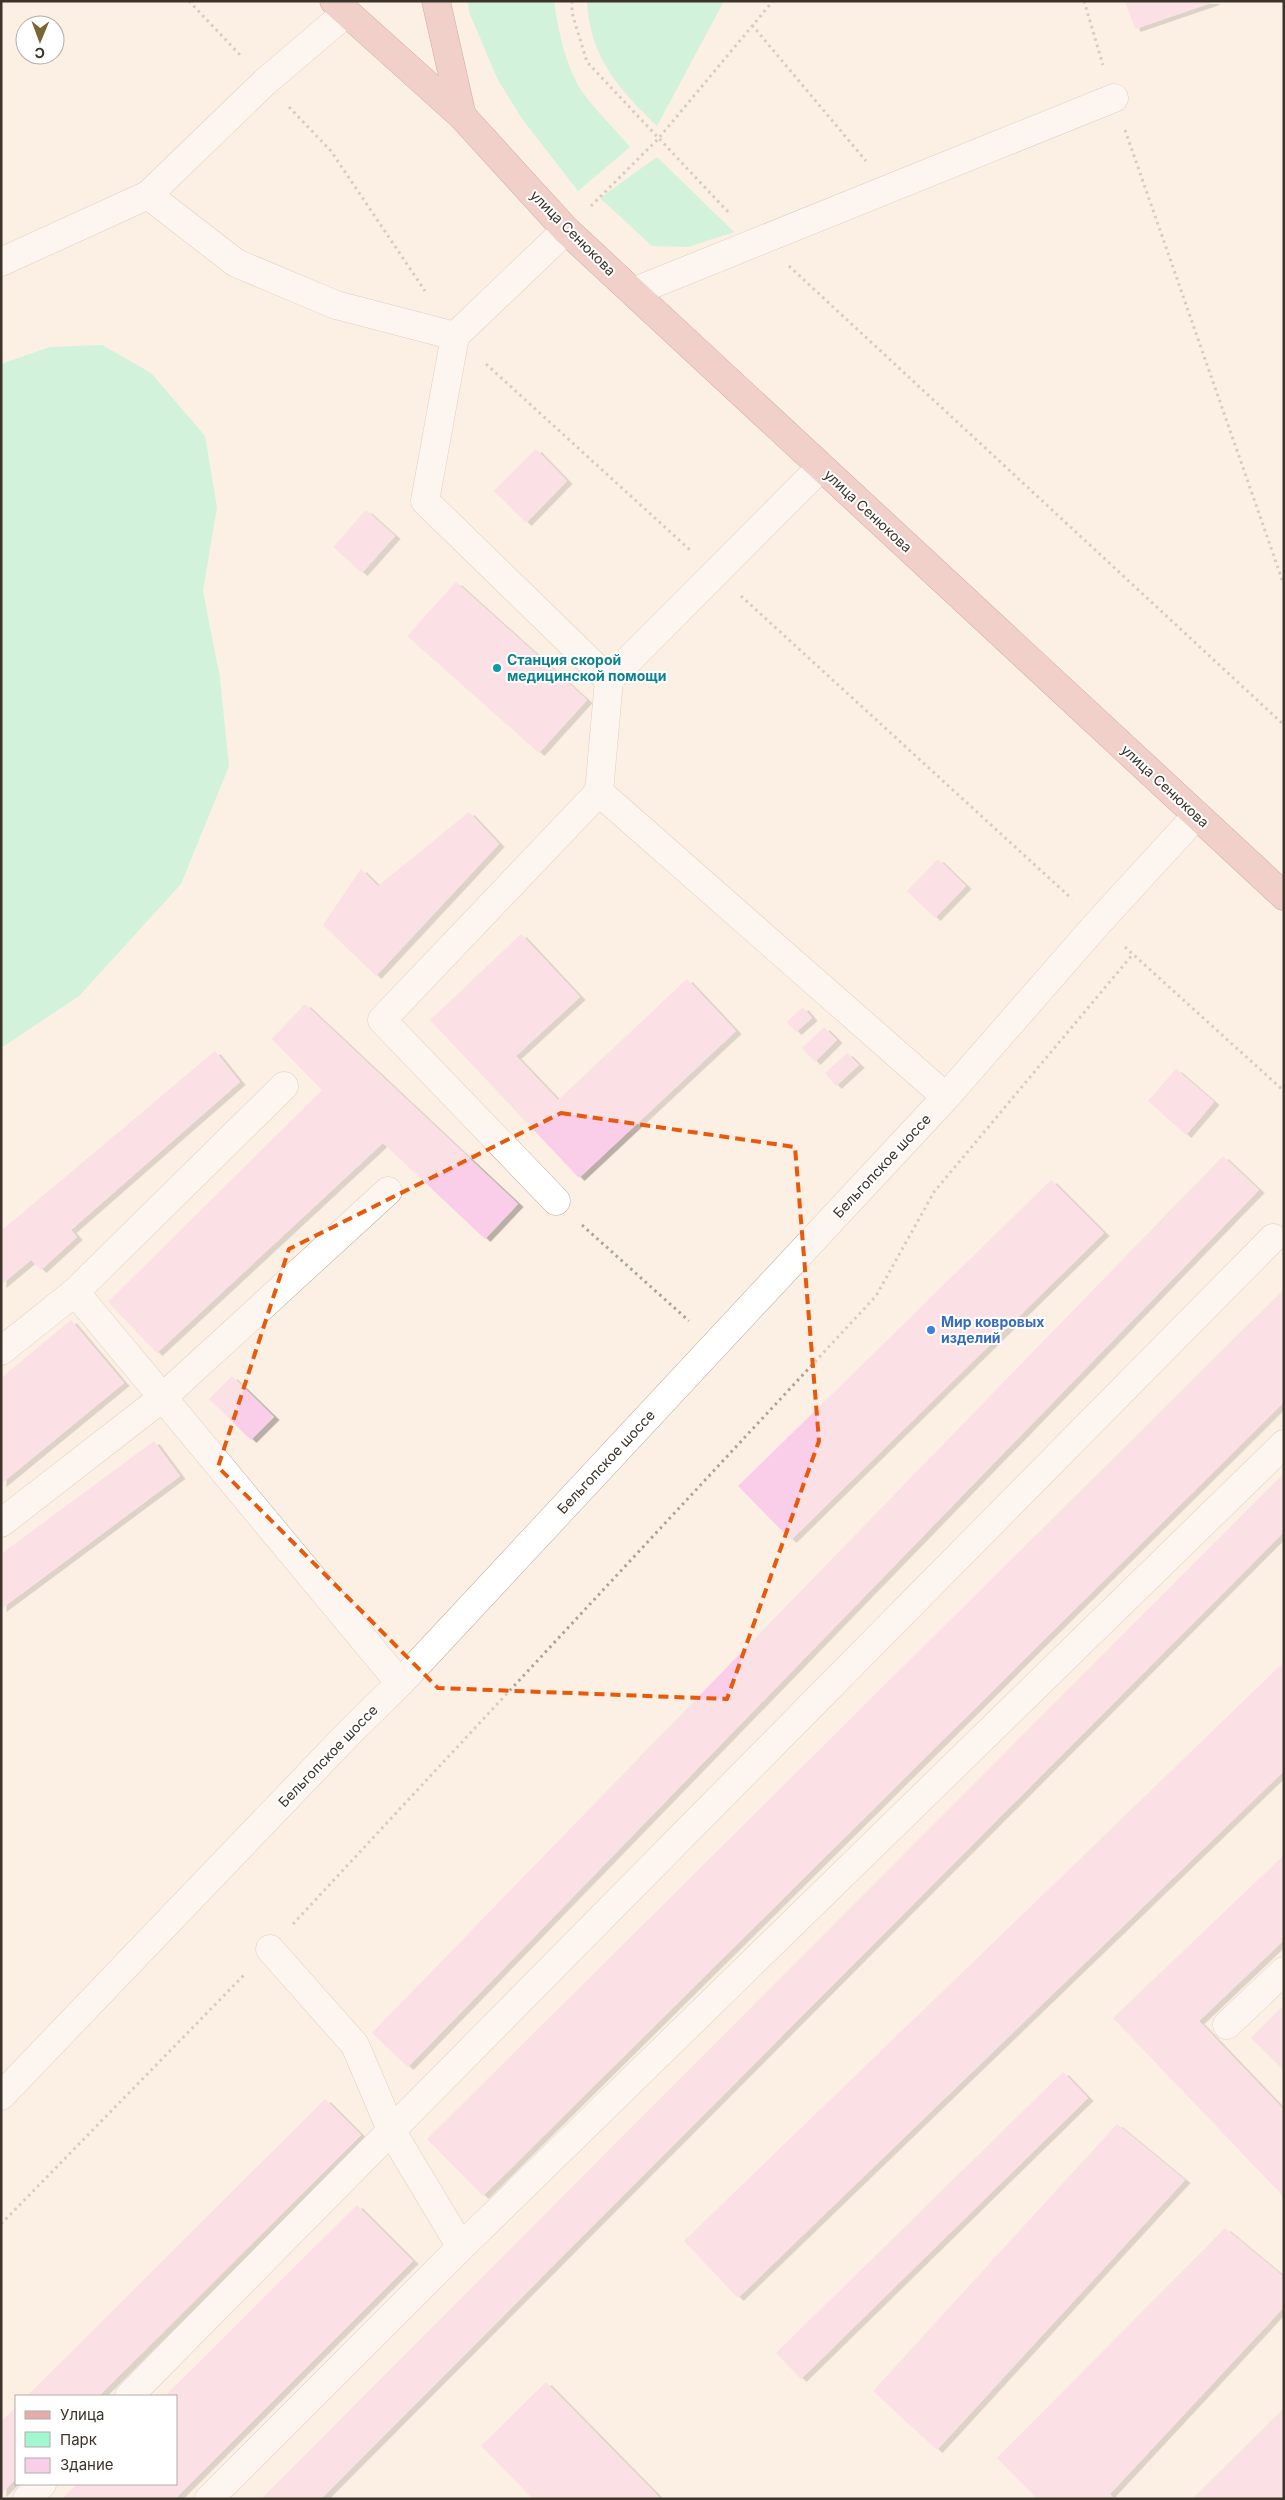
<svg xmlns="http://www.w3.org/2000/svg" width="1285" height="2500" font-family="Inter,sans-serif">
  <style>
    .green { fill: #a2f7d1 }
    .building { fill: #facee8; filter: url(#shadow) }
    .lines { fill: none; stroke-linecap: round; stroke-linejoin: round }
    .minor-casing { stroke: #c0ac98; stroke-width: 29 }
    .major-casing { stroke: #9e5e5a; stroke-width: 29 }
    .path { stroke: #aea398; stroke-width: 3; stroke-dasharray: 2.5 4; stroke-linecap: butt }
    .minor { stroke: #fff; stroke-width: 28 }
    .major { stroke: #e5acac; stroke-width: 28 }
    .marked { fill: none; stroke: #e8590c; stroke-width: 4; stroke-dasharray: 10 6; stroke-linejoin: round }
    .culture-dot { fill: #0f9aa8; stroke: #fff; stroke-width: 2 }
    .shop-dot { fill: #3f7fe0; stroke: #fff; stroke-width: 2 }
    .labels { text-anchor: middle; stroke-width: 4; stroke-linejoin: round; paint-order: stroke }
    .street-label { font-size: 14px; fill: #3c342b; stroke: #fff }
    .culture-label { font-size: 14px; font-weight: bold; fill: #0d838f; stroke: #fff; text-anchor: start }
    .shop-label { font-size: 14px; font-weight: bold; fill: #366cbe; stroke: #fff; text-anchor: start }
  </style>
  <defs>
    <filter id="shadow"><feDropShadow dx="5.5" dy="3" stdDeviation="0" flood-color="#0004"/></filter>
  </defs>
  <rect width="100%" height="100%" fill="#fcefe3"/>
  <g class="green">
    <path d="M468 1H554C558 31 567 73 586 97 599 114 616 130 630 147L578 191 523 120 498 80 469 12Z"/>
    <path d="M587 1H724L657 126C620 91 589 56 587 1Z"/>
    <polygon points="657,157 734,232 688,247 652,246 600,198"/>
    <polygon points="102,345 151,373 205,436 217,507 203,591 220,678 229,766 181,884 79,996 1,1048 1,364 50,347"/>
  </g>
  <g class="building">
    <polygon points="1125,1 1214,1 1214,2 1135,29"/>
    <polygon points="536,449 567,481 526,523 494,491"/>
    <polygon points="366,510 395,536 362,573 333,547"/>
    <polygon points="456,582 587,700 539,753 407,636"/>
    <polygon points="469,812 499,844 376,976 323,925 361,869 378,886"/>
    <polygon points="938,859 966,886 935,918 907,891"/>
    <polygon points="521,934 580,997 516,1056 558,1100 687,979 736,1031 579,1178 430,1020"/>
    <polygon points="305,1004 518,1204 485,1239 383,1143 157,1353 108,1302 322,1090 272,1039"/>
    <polygon points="803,1007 812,1018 796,1032 787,1022"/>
    <polygon points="824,1027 837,1040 815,1062 802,1048"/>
    <polygon points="215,1051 240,1082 71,1230 77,1237 41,1270 31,1260 1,1285 1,1231"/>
    <polygon points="847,1053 859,1065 836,1086 825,1073"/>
    <polygon points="1176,1069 1214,1102 1186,1135 1148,1101"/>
    <polygon points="1223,1156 1259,1190 408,2067 372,2033"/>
    <polygon points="1051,1180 1104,1233 791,1540 738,1486"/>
    <polygon points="1284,1289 1284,1402 483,2196 427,2139"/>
    <polygon points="71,1320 124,1383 1,1484 1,1378"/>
    <polygon points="232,1376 274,1417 251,1440 209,1399"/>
    <polygon points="154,1441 180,1476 1,1609 1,1554"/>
    <polygon points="1284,1473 1284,1532 321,2499 261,2499"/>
    <polygon points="1284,1662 1284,1771 738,2298 684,2241"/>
    <polygon points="1284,1855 1284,1940 1199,2021 1284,2110 1284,2197 1113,2018"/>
    <polygon points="1284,2005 1284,2071 1251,2038"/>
    <polygon points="1063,2072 1088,2098 801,2379 776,2353"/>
    <polygon points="325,2099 361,2135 99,2396 27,2396"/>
    <polygon points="1117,2124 1185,2180 937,2450 873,2391"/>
    <polygon points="357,2205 413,2261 175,2499 62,2499 77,2484 176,2484 176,2396 165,2396"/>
    <polygon points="1225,2228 1284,2277 1284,2307 1110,2494 1115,2499 1037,2499 997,2458"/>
    <polygon points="546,2382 661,2499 533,2499 481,2446"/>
    <polygon points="16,2407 16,2479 1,2494 1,2422"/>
    <polygon points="1284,2408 1284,2499 1192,2499"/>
  </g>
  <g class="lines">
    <g class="minor-casing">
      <g id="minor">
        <polyline points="148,195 236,263 336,305 455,336"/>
        <polyline points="566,230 455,336 425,501 609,680 821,467"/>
        <polyline points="1,262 148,195 265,82 346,13"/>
        <polyline points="633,292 1114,98"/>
        <polyline points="609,680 599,792 946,1097"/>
        <polyline points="556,1201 382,1020 599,792"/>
        <polyline points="75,1292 400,1683"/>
        <polyline points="1,1351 75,1292 284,1086"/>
        <polyline points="1,1523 162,1398 388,1191"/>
        <polyline points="270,1949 355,2045 392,2132 461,2247"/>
        <polyline points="1227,2025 1284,1971"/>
        <polyline points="1,2096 349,1733 400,1683 946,1097 1098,923 1197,815"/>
        <polyline points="129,2396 1273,1238"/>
        <polyline points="27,2499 42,2484"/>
        <polyline points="209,2499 461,2247 1284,1444"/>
      </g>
    </g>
    <g class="major-casing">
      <g id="major">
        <polyline points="334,1 462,116 566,230 1284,896"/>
        <polyline points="436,1 462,116"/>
      </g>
    </g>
    <g class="path">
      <polyline points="189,1 242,57"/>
      <polyline points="572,1 572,13 587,62 730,214"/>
      <polyline points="1084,1 1103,65"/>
      <polyline points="752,25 866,161"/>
      <polyline points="289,107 331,151 425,291"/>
      <polyline points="1125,130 1284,585"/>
      <polyline points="591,206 658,139 773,1"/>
      <polyline points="789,266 1284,725"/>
      <polyline points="486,364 690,550"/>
      <polyline points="741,596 1072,899"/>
      <polyline points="1125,947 1284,1091"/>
      <polyline points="582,1225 689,1321"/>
      <polyline points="293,1924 876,1296 934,1192 1133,954"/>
      <polyline points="1,2224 245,1974"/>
    </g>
    <use href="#minor" class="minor"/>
    <use href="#major" class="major"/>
  </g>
  <path d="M0 0H1285V2500H0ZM561 1113 795 1147 819 1441 727 1699 438 1688 218 1467 289 1249Z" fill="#fcefe3" fill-opacity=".55" fill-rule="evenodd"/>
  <path class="marked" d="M561 1113 795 1147 819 1441 727 1699 438 1688 218 1467 289 1249Z"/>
  <circle class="culture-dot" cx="497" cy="668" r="5"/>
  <circle class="shop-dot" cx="931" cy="1330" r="5"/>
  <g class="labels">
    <g class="street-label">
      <text transform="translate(573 233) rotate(45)" y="5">улица Сенюкова</text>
      <text transform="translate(868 511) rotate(43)" y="5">улица Сенюкова</text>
      <text transform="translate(1165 786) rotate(43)" y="5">улица Сенюкова</text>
      <text transform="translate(882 1166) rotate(-47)" y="5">Бельгопское шоссе</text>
      <text transform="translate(606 1462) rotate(-47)" y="5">Бельгопское шоссе</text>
      <text transform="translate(328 1756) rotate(-46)" y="5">Бельгопское шоссе</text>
    </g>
    <g class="culture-label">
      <text x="507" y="665">Станция скорой<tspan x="507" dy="16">медицинской помощи</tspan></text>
    </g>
    <g class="shop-label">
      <text x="941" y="1327">Мир ковровых<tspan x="941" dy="16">изделий</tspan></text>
    </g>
  </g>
  <rect width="1285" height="2500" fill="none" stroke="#3c342b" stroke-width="5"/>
  <rect x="15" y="2395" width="162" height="90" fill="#ffffff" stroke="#b1aeaa"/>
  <rect x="25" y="2411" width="25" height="8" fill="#e5acac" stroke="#b1aeaa"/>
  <text x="60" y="2420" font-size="15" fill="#3c342b">Улица</text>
  <rect x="25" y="2432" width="25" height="15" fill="#a2f7d1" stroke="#b1aeaa"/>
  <text x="60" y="2445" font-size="15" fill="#3c342b">Парк</text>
  <rect x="25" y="2458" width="25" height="15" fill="#facee8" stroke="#b1aeaa"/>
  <text x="60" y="2470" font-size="15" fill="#3c342b">Здание</text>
  <g transform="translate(40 40) rotate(181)"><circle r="24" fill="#ffffff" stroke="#b1aeaa"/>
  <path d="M0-4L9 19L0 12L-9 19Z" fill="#796635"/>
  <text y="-8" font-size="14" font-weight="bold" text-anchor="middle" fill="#3c342b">С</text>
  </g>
</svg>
